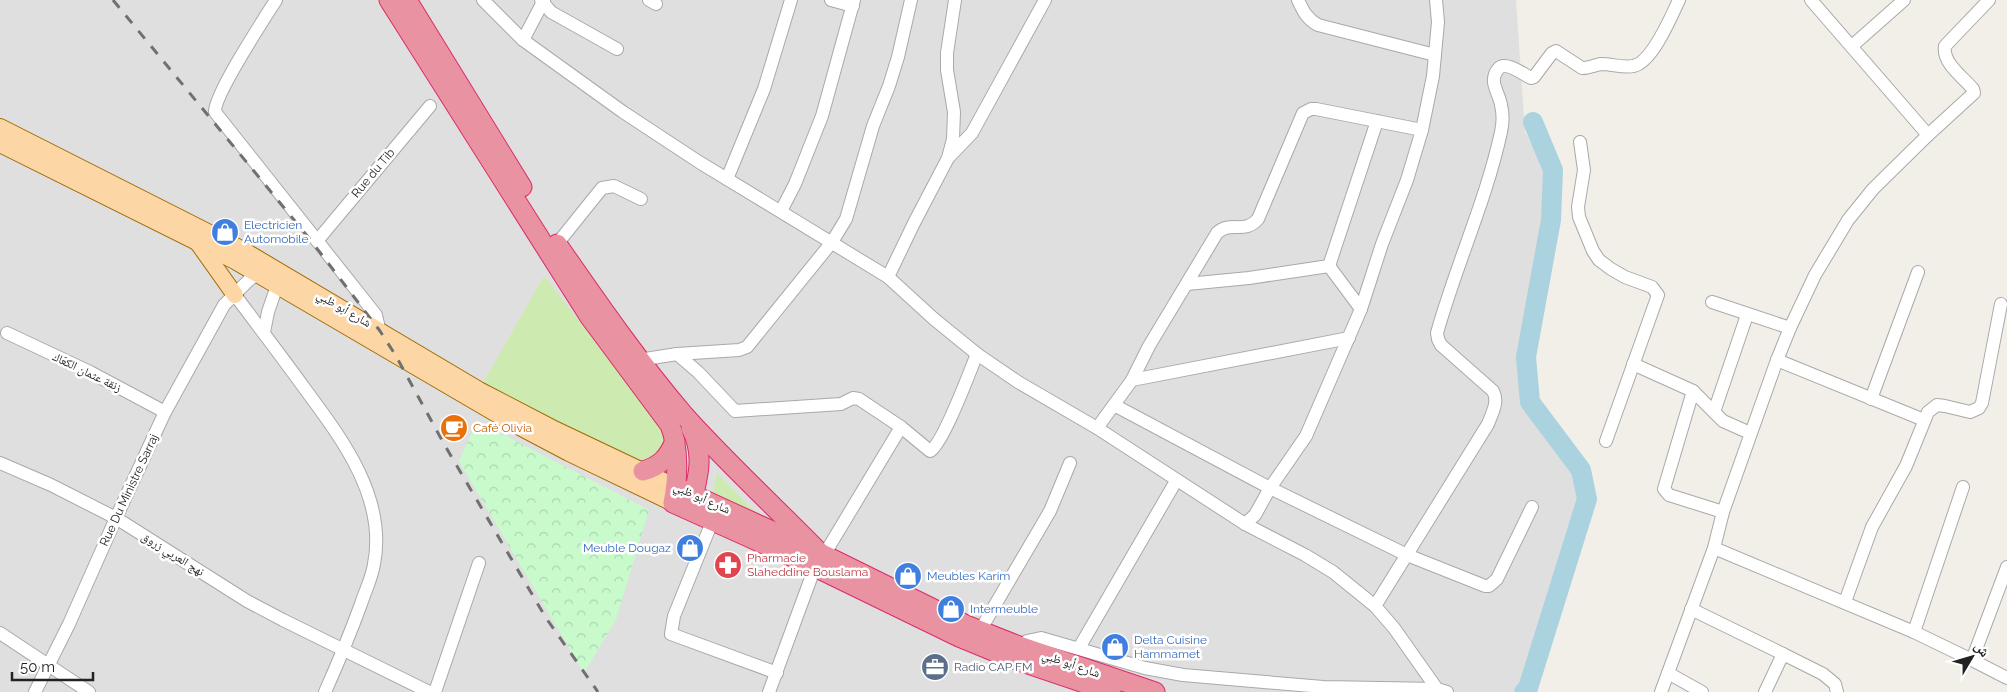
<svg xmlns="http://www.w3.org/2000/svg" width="2007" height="692" font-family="Raleway,'Noto Naskh Arabic',sans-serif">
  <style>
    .residential { fill: #e0dfdf }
    .grass { fill: #cdebb0 }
    .park { fill: url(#park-crowns) }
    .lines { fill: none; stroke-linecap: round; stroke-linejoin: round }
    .river { stroke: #aad3df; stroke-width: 20 }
    .minor-casing { stroke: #a9a9a9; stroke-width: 14 }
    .major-casing { stroke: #a06b00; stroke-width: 18 }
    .highway-casing { stroke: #dc2a67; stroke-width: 21 }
    .minor { stroke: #fff; stroke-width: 12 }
    .major { stroke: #fcd6a4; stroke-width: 16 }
    .highway { stroke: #e892a2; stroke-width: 19 }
    .rail { stroke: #707070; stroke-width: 3; stroke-dasharray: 10 10; stroke-linecap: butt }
    .labels { text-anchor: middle; stroke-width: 5; stroke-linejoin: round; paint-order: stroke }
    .street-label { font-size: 12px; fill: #222; stroke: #fff }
    .shop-label { font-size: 12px; fill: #366cbe; stroke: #fff; text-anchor: start }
    .food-label { font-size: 12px; fill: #c56008; stroke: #fff; text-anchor: start }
    .health-label { font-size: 12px; fill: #be3a42; stroke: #fff; text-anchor: start }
    .service-label { font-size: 12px; fill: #4e5e75; stroke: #fff; text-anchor: start }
  </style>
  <defs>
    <pattern id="park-crowns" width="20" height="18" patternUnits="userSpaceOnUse" patternTransform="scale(1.25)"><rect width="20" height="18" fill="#c8facc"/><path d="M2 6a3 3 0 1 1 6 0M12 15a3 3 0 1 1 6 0" fill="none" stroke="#acd6af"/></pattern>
  </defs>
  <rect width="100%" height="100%" fill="#f2efe9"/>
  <polygon class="residential" points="0,0 1516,0 1525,132 1545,170 1544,220 1519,356 1523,404 1574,473 1579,498 1522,684 1513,692 0,692"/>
  <g class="grass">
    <polygon points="544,276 678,447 645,470 480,388"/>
    <polygon points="717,473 773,530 711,500"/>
  </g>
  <polygon class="park" points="477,421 649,510 616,620 584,673 459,461"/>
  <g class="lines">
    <polyline class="river" points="1524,692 1528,688 1587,499 1581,470 1530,402 1526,357 1551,220 1553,170 1533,122"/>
    <g class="minor-casing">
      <g id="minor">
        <path d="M276 0C264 19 214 95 215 112L376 315 381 337"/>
        <polyline points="483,0 523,40 623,112 699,162 888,277 934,319 977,354 1018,382 1097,428 1245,524 1305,555 1333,572 1375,606 1394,628 1437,689"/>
        <polyline points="541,0 551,12 617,49"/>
        <polyline points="649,0 656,4"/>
        <polyline points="831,0 853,6"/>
        <path d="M1298 0C1303 11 1307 19 1318 25L1435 55"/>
        <polyline points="523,40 544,0"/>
        <polyline points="1852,46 1904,0"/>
        <path d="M1928 135 1974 93 1973 89C1963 77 1942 63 1945 46L1989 0"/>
        <polyline points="1580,142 1584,170 1578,207 1579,217 1593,251 1599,260 1611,269 1625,277 1652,287 1658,295 1606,441"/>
        <polyline points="948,158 972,133 1045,0"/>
        <polyline points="727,179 764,89 791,0"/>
        <polyline points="781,211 795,184 822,116 854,0"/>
        <polyline points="317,241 430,106"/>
        <polyline points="557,244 602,188 614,186 641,199"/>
        <polyline points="1329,266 1377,121"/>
        <polyline points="1329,266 1361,309"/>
        <polyline points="888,277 914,223 948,158 953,139 954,112 947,70 947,53 955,0"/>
        <polyline points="1187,284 1249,278 1329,266"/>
        <path d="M235 295C258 326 282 357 305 389 342 439 387 498 374 564 372 578 365 591 361 604 350 634 338 663 325 692"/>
        <polyline points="1712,302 1790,328"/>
        <polyline points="264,332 268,312 280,277"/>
        <polyline points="7,333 90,372 165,412"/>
        <path d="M677 354 698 372 735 411 841 404 853 398 859 399 901 427 930 451C943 444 970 371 977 354"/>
        <polyline points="639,360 677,354 739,350 747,347 832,242 846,219 873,126 889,86 898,57 911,0"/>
        <polyline points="1777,360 1924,420"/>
        <polyline points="1633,364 1693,391 1723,421 1750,433"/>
        <polyline points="1132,380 1349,338"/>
        <polyline points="1693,391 1664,489 1669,495 1723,512"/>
        <polyline points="1871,399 1918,272"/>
        <polyline points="1114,405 1270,488 1407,555 1485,586 1489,586 1497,579 1532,507"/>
        <polyline points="1714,412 1747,315"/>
        <path d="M1097 428 1132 380 1149 346 1217 233C1231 220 1244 235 1258 219L1303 113 1311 109H1316L1422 130"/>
        <polyline points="0,463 51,485 116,518 247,601 283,620 429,692"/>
        <polyline points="712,522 674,616 671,634 777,673"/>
        <polyline points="1245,524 1255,515 1270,488 1306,436 1361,309 1382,244 1407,180 1422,130 1433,76 1438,22 1436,0"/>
        <polyline points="1714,548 1914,632 1963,487"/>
        <polyline points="824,555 901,427"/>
        <polyline points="1845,602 1872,527 1906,466 1928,412 1937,405 1945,406 1970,412 1979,408 1982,403 2001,304"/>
        <path d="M1375 606 1488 424C1492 413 1499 402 1493 391L1441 345 1438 339 1437 333C1456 265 1486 201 1501 132 1503 123 1503 113 1501 105 1499 92 1488 82 1498 69 1505 60 1523 74 1531 78L1534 77 1552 53 1556 51 1582 68C1589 68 1595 65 1601 64 1612 64 1623 68 1633 66 1652 63 1671 17 1679 0"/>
        <polyline points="1691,609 1783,654"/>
        <polyline points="981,629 1050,511 1070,463"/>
        <polyline points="1914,632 1972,660 2007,567"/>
        <polyline points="0,633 89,692"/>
        <polyline points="1019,646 1027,641 1041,638 1145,668 1183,675 1323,687 1437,689 1447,692"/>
        <polyline points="1079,648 1176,481"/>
        <polyline points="1972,660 2007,678"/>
        <polyline points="1668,673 1702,692"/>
        <polyline points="35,692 69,624 116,518 165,412 224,305 249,280 263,270"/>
        <polyline points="435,692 479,563"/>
        <polyline points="769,692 815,567"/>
        <polyline points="1661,692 1714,548 1723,512 1777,360 1790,328 1815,275 1848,220 1873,189 1928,135 1811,0"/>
        <polyline points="1765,692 1783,654 1823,674 1835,684 1837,692"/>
      </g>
    </g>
    <g class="major-casing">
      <g id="major">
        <polyline points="0,127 243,250 479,390 556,430 676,487"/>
        <polyline points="0,144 235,261 512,423 569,453 673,503"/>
        <polyline points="198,243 235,295"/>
      </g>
    </g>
    <g class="highway-casing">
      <g id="highway">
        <path d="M389 0 589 316 670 425C679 447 678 480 673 503L815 567 959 637 1010 658 1111 692"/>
        <polyline points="407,0 522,187"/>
        <path d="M557 244C598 303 638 361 684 415 727 463 775 507 820 553"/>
        <path d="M643 471C660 466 668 458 675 441"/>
        <polyline points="676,487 820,553 966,625 1019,646 1155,692"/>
        <path d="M691 505C698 478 705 454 691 428"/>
      </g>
    </g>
    <use href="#minor" class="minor"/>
    <use href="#major" class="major"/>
    <use href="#highway" class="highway"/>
    <polyline class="rail" points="113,0 309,238 380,331 396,356 444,444 546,618 598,692"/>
  </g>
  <defs>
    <g id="shop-disc" transform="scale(1.4375)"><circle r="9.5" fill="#3f7fe0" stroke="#fff"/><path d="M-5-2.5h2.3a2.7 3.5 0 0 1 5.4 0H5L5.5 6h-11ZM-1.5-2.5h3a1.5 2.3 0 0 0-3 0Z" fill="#fff"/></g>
    <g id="cafe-disc" transform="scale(1.4375)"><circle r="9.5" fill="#e8710a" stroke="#fff"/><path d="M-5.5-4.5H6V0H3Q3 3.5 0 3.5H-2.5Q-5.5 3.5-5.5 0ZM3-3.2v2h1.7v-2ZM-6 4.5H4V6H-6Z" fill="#fff"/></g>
    <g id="pharmacy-disc" transform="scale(1.4375)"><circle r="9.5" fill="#e0444e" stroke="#fff"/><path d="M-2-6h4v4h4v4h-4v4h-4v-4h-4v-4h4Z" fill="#fff"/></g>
    <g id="office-disc" transform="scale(1.4375)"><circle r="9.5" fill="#5c6f8a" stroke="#fff"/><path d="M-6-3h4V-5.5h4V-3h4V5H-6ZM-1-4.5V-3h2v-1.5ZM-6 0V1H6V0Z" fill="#fff"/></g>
  </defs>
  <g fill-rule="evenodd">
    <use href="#shop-disc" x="225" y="232"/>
    <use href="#cafe-disc" x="454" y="428"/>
    <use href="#shop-disc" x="690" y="548"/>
    <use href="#pharmacy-disc" x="728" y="565"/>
    <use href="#shop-disc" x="908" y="576"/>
    <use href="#shop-disc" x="951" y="609"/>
    <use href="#shop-disc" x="1115" y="647"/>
    <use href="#office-disc" x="935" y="667"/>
  </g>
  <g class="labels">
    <g class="street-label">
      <text transform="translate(373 173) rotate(-50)" y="4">Rue du Tib</text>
      <text transform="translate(344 309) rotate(30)" y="4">شارع أبو ظبي</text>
      <text transform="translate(87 372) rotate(26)" y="4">زنقة عثمان الكعّاك</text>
      <text transform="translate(129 490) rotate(-65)" y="4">Rue Du Ministre Sarraj</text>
      <text transform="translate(702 498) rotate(24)" y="4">شارع أبو ظبي</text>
      <text transform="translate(173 554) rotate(32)" y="4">نهج العربي زروق</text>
      <text transform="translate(1071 664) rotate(19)" y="4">شارع أبو ظبي</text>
    </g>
    <g class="shop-label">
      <text x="244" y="229">Electricien<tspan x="244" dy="14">Automobile</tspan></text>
      <text x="671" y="552" text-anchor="end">Meuble Dougaz</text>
      <text x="927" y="580">Meubles Karim</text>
      <text x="970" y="613">Intermeuble</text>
      <text x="1134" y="644">Delta Cuisine<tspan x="1134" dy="14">Hammamet</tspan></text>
    </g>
    <g class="food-label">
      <text x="473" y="432">Café Olivia</text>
    </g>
    <g class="health-label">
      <text x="747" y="562">Pharmacie<tspan x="747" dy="14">Slaheddine Bouslama</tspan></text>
    </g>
    <g class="service-label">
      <text x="954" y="671">Radio CAP FM</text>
    </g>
  </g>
  <g transform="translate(1972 657) rotate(52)" stroke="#ffffff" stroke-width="4" paint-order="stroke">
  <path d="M0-4L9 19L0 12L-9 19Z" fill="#222222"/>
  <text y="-8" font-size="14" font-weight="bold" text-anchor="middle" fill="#222222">ش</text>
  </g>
  <path d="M12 672v8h81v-8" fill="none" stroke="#222222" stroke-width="2.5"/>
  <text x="20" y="672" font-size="15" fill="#222222" stroke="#ffffff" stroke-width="4" paint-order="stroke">50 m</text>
</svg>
